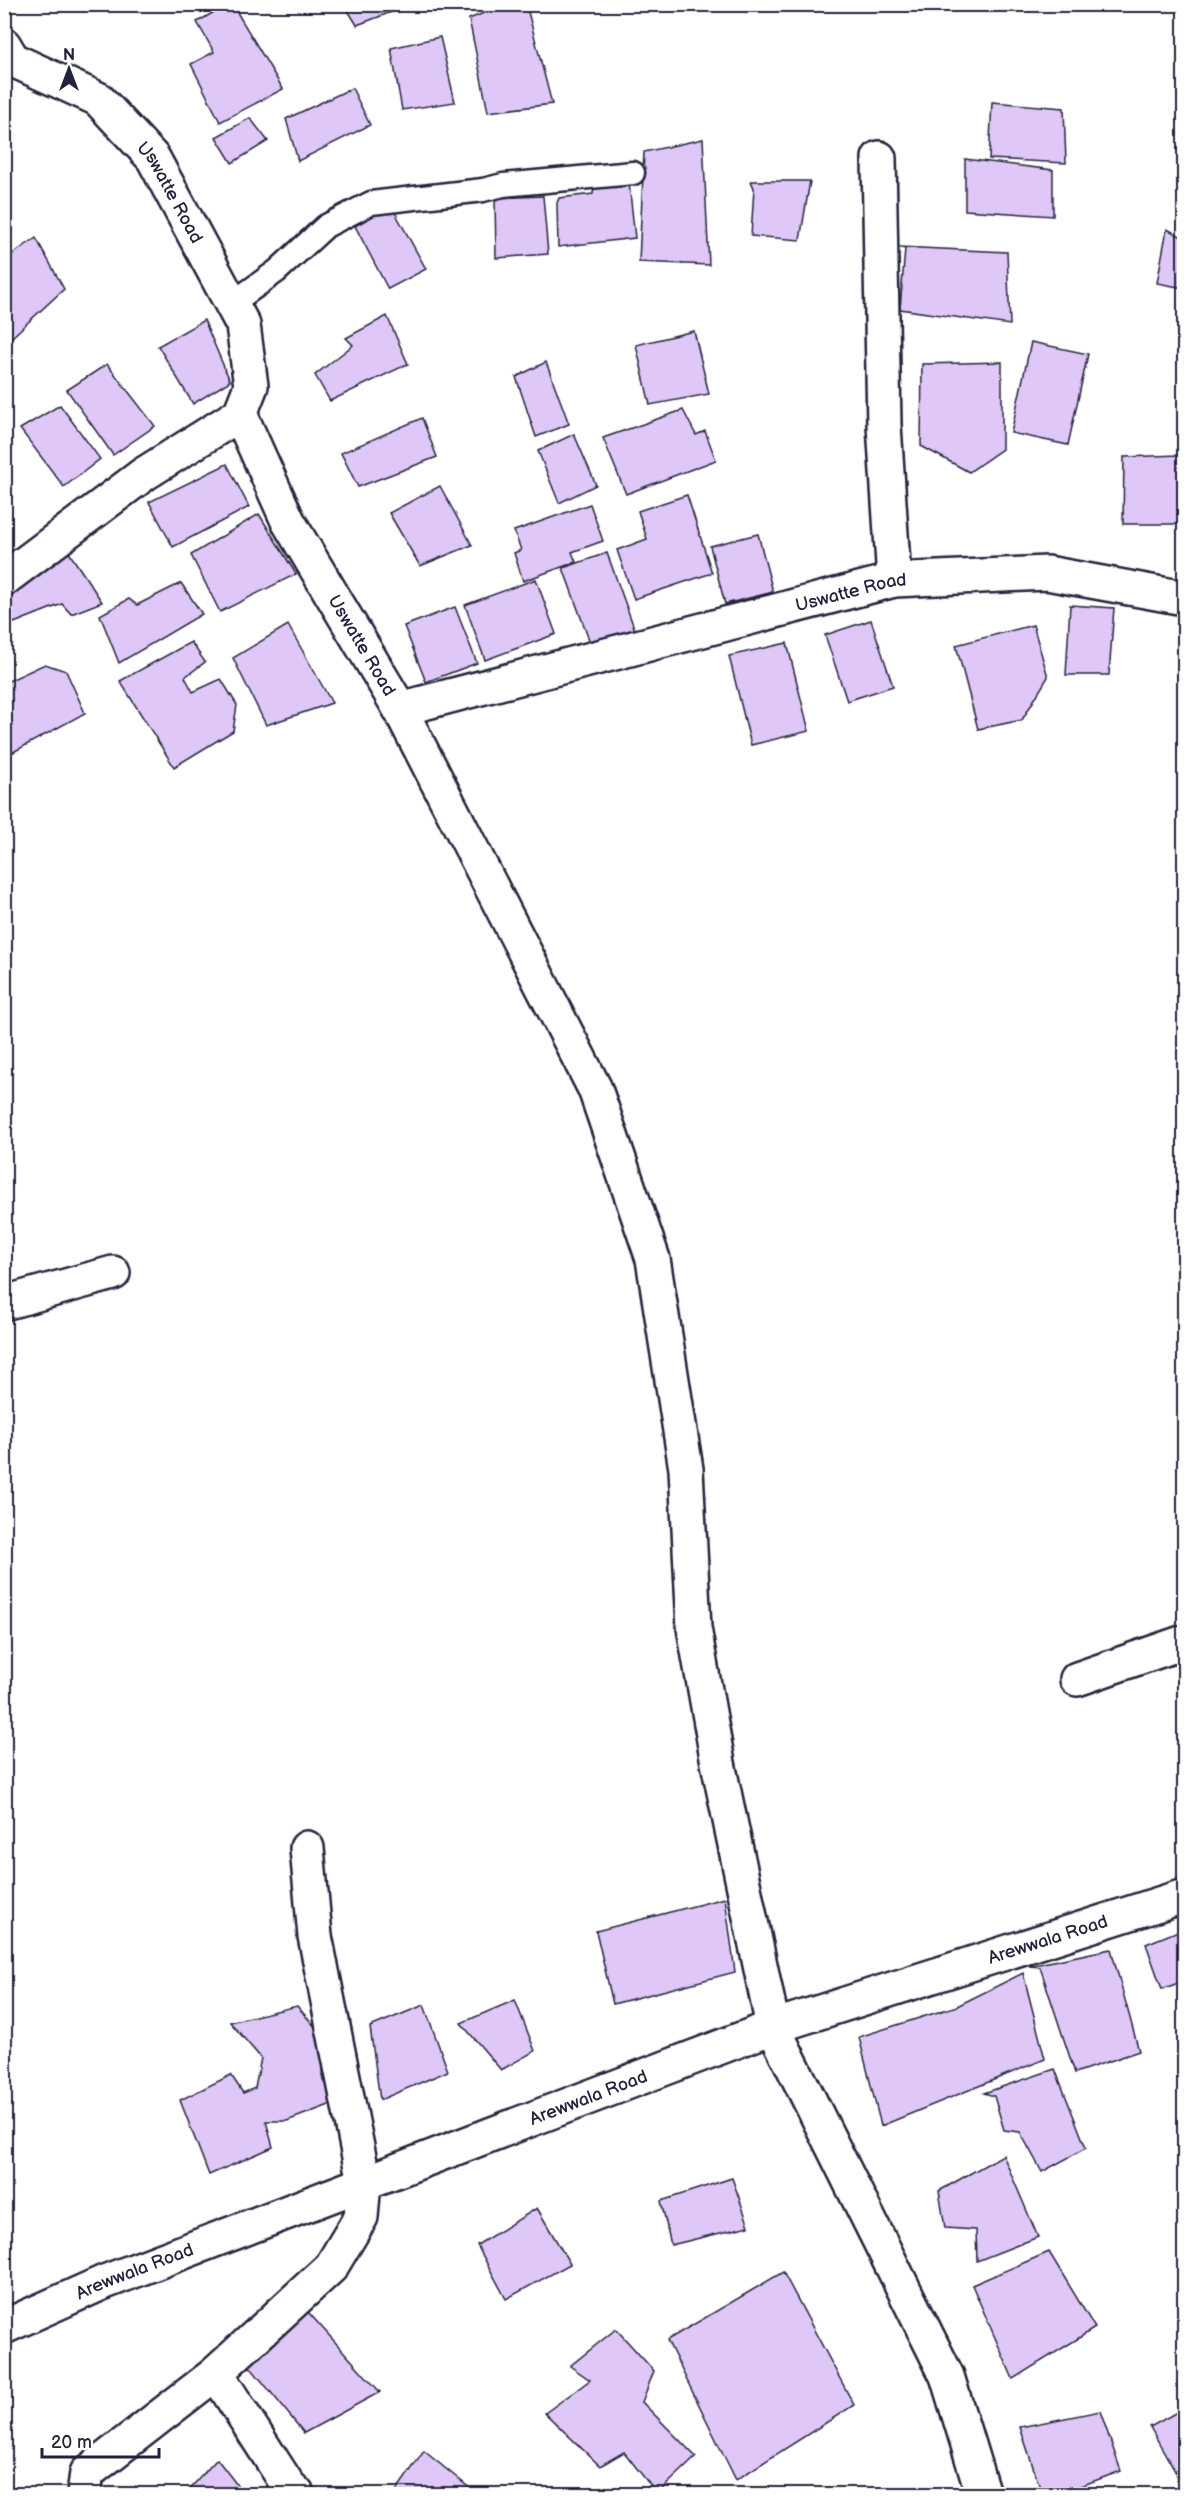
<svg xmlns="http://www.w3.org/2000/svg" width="1189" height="2499" font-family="'Balsamiq Sans',sans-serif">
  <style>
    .building { fill: #dfc7f7; stroke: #22223b; stroke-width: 1.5 }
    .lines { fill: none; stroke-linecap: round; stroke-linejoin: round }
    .service-casing { stroke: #22223b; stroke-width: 27 }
    .minor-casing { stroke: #22223b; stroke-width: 38 }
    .tertiary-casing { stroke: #22223b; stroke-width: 38 }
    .service { stroke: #fff; stroke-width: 22 }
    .minor { stroke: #fff; stroke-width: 33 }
    .tertiary { stroke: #fff; stroke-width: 33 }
    .labels { text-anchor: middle; stroke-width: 6; stroke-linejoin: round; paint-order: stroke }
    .street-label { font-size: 18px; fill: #22223b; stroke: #fff }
  </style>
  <rect width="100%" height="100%" fill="#fff"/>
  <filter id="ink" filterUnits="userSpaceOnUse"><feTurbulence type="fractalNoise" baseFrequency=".0167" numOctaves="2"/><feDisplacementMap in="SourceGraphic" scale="12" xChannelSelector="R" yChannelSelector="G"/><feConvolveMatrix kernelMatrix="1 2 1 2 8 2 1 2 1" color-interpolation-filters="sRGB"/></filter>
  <g filter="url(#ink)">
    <g class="building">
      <polygon points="228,4 232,4 283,89 220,122 191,64 214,52 197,22"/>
      <polygon points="344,4 396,4 397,10 357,25"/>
      <polygon points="506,4 526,4 552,104 488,112 469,19"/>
      <polygon points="440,37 455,102 402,110 391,48"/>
      <polygon points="352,88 370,125 298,161 286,119"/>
      <polygon points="992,102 1064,108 1066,163 989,159"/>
      <polygon points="250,118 268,141 232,163 216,137"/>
      <polygon points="703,139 709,265 639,262 644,152"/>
      <polygon points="965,159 1053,170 1053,216 965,210"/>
      <polygon points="751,181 810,181 800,240 751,236 754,188"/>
      <polygon points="629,183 635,238 558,247 557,203 559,198 593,194 594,185"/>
      <polygon points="543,196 548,254 496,258 495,198"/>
      <polygon points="391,205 426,269 388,289 355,226"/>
      <polygon points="1167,229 1184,238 1184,288 1157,283"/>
      <polygon points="36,238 64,289 10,339 4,332 4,260"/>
      <polygon points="898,247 1007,252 1010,325 900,309 905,249"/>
      <polygon points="387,316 408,364 330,401 315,375 353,345 346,338"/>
      <polygon points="204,320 230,381 193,404 158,346"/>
      <polygon points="694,331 709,394 650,405 636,345"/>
      <polygon points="1031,342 1088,354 1068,445 1011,433"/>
      <polygon points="546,362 569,424 536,437 516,377"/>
      <polygon points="1002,362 1002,449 969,472 921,446 922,364"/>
      <polygon points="107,364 155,426 113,455 67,390"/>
      <polygon points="60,405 100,459 64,487 20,429"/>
      <polygon points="683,410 696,435 705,431 716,460 626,494 603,438"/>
      <polygon points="422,418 437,457 358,487 341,453"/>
      <polygon points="574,434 596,485 559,503 538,451"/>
      <polygon points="1180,455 1179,524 1123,524 1124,457"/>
      <polygon points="227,464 249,507 173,547 149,502"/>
      <polygon points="440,486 472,545 420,566 389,513"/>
      <polygon points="687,495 712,573 634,599 617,550 647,539 638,511"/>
      <polygon points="590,504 603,541 572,552 576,562 523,581 514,553 521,550 514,531"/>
      <polygon points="259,514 296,574 220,612 191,555"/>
      <polygon points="758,534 773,592 725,604 710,546"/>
      <polygon points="66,548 102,602 71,614 62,604 14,623 4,607 4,588"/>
      <polygon points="607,553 636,633 592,648 563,568"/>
      <polygon points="536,579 556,634 485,660 465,605"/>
      <polygon points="181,583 202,614 119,663 100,615 129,599 137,605"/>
      <polygon points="1070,605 1114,608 1109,675 1066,675"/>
      <polygon points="455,607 477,663 426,682 404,626"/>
      <polygon points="871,620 893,686 847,701 825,635"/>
      <polygon points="288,625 332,703 266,725 233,658"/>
      <polygon points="1033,625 1048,677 1022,720 978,729 956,645"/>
      <polygon points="191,642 205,662 185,677 193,692 221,679 237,705 233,731 174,767 120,681"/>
      <polygon points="787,643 809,731 751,745 729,656"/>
      <polygon points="45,664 66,671 85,713 6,756 4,683"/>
      <polygon points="725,1898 735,1972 613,2004 596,1931"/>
      <polygon points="1183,1929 1184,1981 1162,1989 1146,1944"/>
      <polygon points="1111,1949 1139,2051 1075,2073 1040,1967 1029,1966"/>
      <polygon points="1023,1973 1045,2059 881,2126 859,2037 957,2006"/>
      <polygon points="515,2000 535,2051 501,2070 461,2023"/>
      <polygon points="424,2005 448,2071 380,2100 370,2027"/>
      <polygon points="297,2006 324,2037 323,2079 337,2102 287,2121 266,2121 273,2147 209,2175 180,2100 231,2075 243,2093 255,2088 261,2058 230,2022"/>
      <polygon points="1055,2069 1086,2148 1042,2172 1020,2132 1004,2130 994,2096 984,2093"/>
      <polygon points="1003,2155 1038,2237 977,2261 976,2230 945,2228 939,2191"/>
      <polygon points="732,2178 749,2226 671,2245 661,2201"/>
      <polygon points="537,2208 570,2264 506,2299 477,2245"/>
      <polygon points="1049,2252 1095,2328 1013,2379 972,2285"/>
      <polygon points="783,2272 854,2405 736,2480 667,2340"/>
      <polygon points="308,2312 380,2392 304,2433 243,2358"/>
      <polygon points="616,2329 654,2371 642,2402 696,2457 657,2494 624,2452 600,2466 545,2413 590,2380 570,2366"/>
      <polygon points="1184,2408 1184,2487 1150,2427"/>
      <polygon points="1100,2411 1121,2471 1059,2494 1042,2494 1020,2427"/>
      <polygon points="424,2451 477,2494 394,2494"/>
      <polygon points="217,2459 244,2494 185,2494"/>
    </g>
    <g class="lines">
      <g class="service-casing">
        <polyline id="service" points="231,304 277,271 326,226 371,203 483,190 503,185 633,173"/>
      </g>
      <g class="minor-casing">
        <g id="minor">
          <path id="s1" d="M4 45 13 60 98 99 153 158 243 325 251 386 240 414 288 521 400 709 894 580 1047 573 1184 598"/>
          <polyline points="879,158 884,425 894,580"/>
          <polyline points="4,579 144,474 240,414"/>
          <polyline points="400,709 595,1089 653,1259 686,1469 694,1628 718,1763 773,2027 947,2376 983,2494"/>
          <polyline points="4,1303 113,1273"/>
          <polyline points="1077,1679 1184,1642"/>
          <polyline points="216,2373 288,2485 297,2494"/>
          <polyline points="84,2494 87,2473 216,2373 331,2267 361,2217 364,2182 315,1936 307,1848"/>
        </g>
      </g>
      <g class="tertiary-casing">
        <g id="tertiary">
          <path id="s2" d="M4 2327 102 2283 773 2027 1184 1896"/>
        </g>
      </g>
      <use href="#service" class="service"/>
      <use href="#minor" class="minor"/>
      <use href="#tertiary" class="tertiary"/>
    </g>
  </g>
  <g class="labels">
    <g class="street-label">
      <text dy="6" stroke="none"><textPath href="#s1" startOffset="230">Uswatte Road</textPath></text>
      <text dy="6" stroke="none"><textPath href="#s1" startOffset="1275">Uswatte Road</textPath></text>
      <text dy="6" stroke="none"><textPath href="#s1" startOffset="735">Uswatte Road</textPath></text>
      <text dy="6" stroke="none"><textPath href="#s2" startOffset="1114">Arewwala Road</textPath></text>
      <text dy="6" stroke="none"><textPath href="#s2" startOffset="628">Arewwala Road</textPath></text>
      <text dy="6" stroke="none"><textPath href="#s2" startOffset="142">Arewwala Road</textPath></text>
    </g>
  </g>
  <rect width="1189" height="2499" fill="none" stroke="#fff" stroke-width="24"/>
  <rect x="12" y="12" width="1165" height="2475" fill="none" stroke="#22223b" stroke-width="2" filter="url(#ink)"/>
  <g transform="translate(69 69)" stroke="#ffffff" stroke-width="4.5" paint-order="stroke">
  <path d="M0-4.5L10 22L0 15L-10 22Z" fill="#22223b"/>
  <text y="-9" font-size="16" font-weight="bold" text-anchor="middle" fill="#22223b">N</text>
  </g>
  <path d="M42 2448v9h117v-9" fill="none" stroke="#22223b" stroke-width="3"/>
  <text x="51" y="2448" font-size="18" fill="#22223b" stroke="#ffffff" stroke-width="4.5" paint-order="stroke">20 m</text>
</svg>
